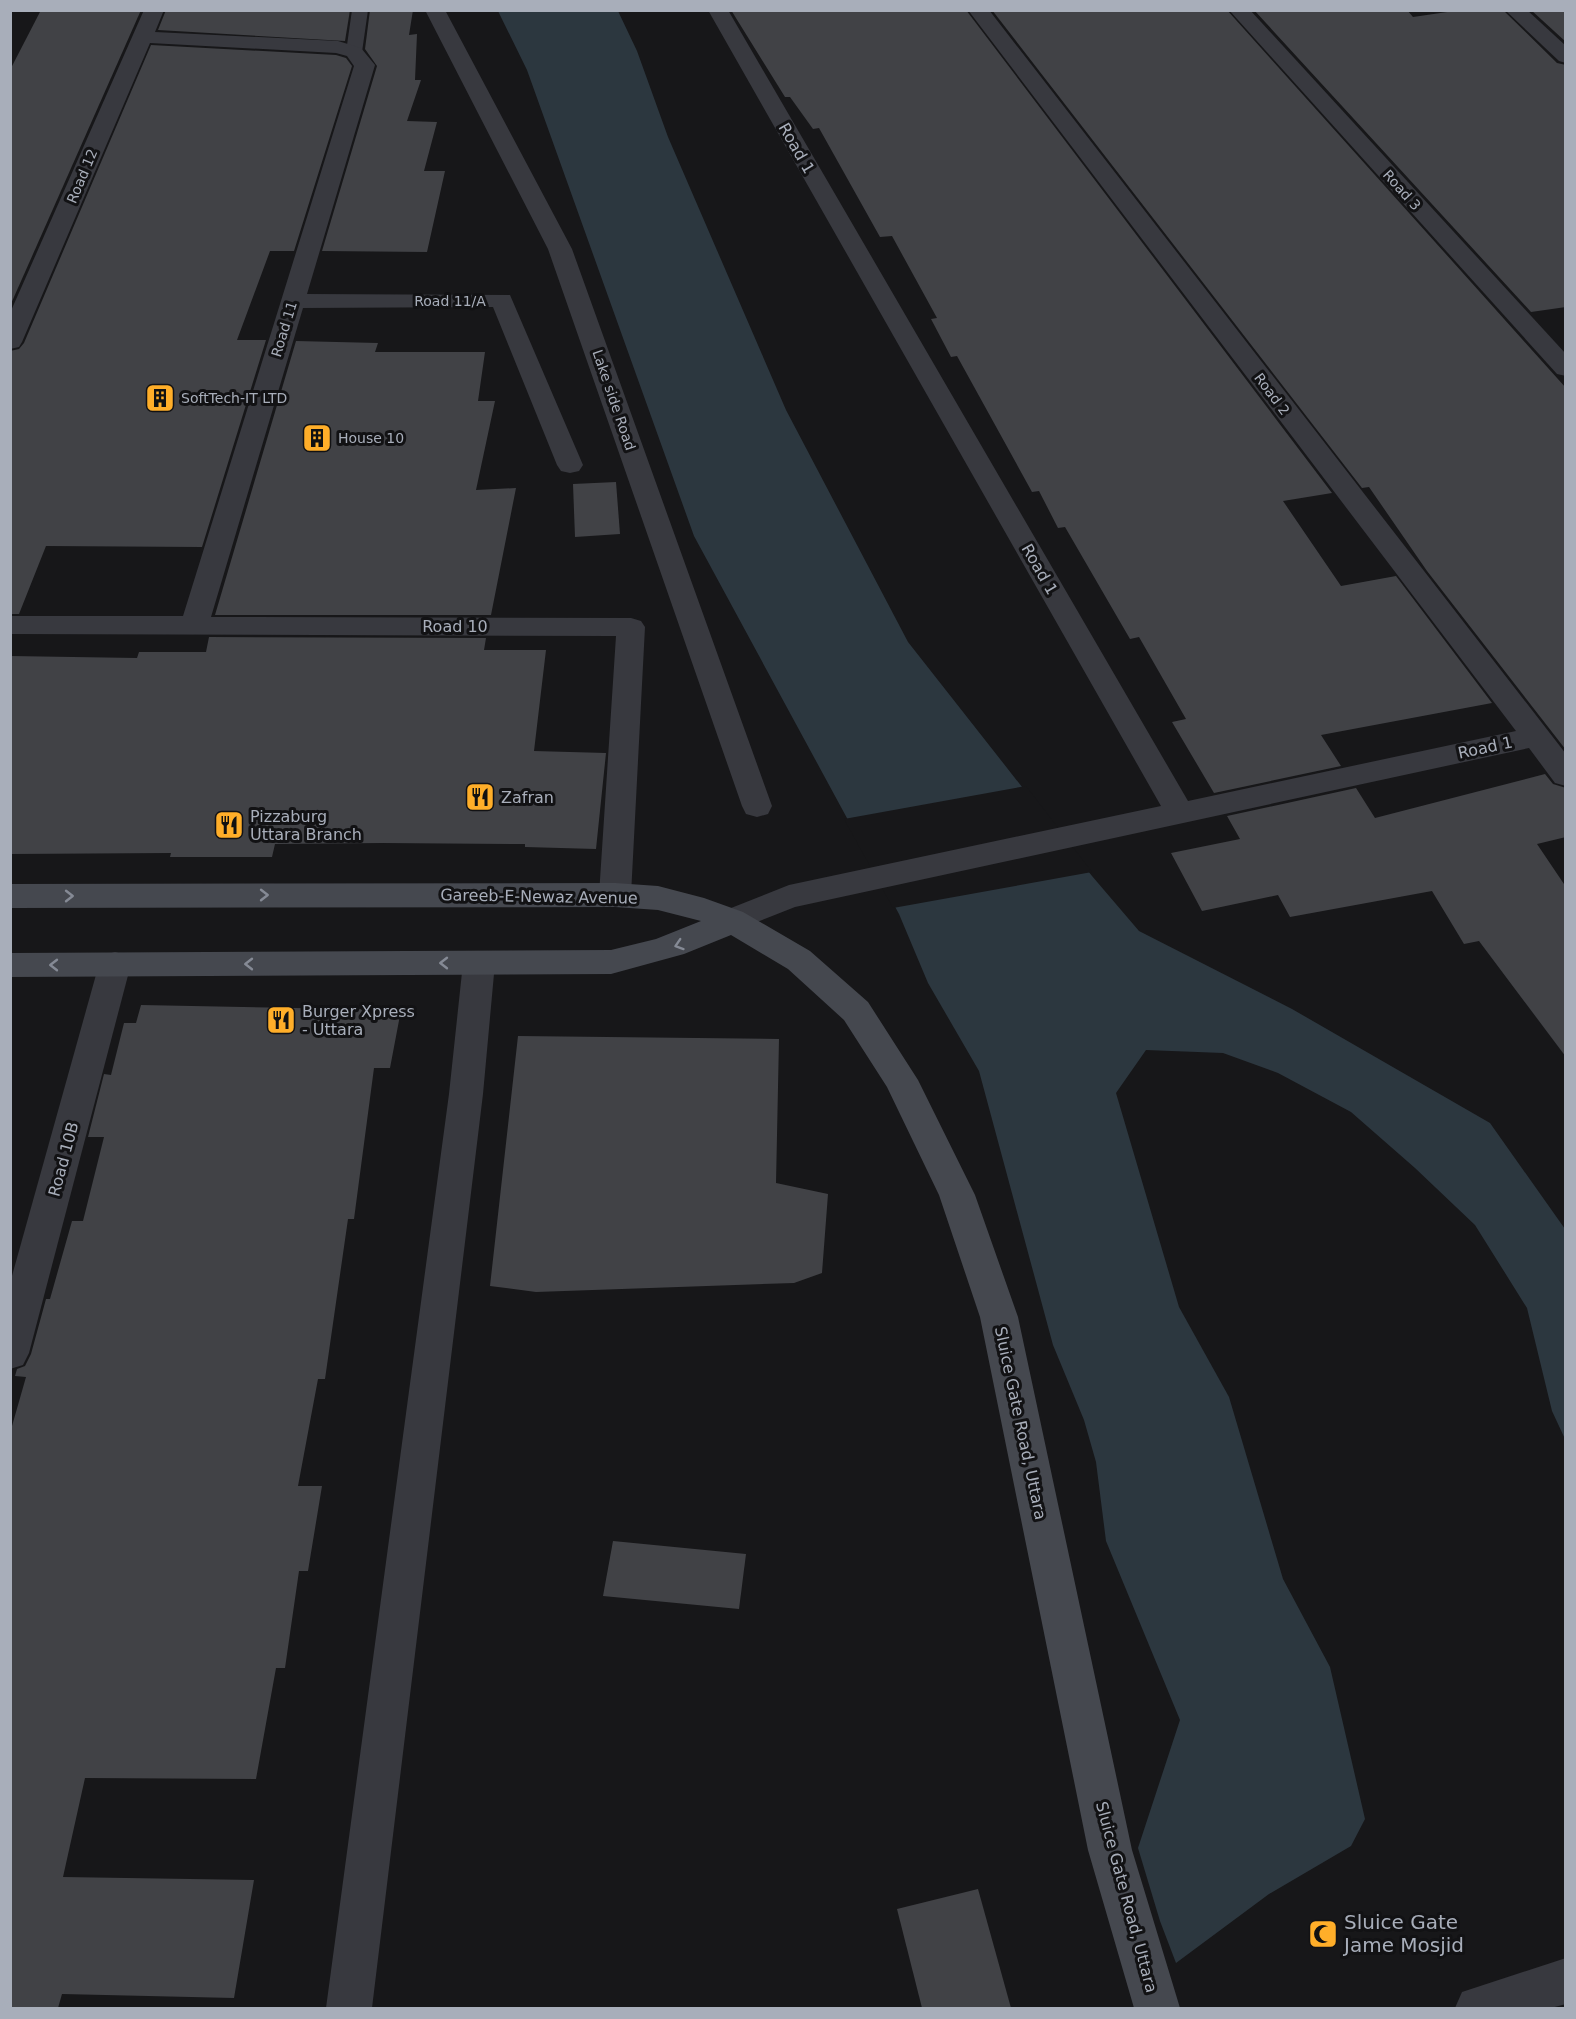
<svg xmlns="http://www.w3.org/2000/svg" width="1576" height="2019" font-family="'DejaVu Sans',sans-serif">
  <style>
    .water { fill: #2c373f }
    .pier { fill: #171719 }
    .building { fill: #414246 }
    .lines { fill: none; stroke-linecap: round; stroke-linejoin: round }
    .lane { fill: #38393f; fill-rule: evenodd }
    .street { fill: #38393f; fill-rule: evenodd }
    .secondary { fill: #45484f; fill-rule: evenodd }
    .oneway { stroke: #858a95 }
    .labels { text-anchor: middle; stroke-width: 6; stroke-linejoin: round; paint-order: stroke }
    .far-street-label { font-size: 14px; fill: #a8aeba; stroke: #121214 }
    .far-poi-label { font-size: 14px; fill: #a8aeba; stroke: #121214; text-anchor: start }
    .street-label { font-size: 16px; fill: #a8aeba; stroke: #121214 }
    .poi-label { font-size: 16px; fill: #a8aeba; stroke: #121214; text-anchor: start }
    .near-poi-label { font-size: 20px; fill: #a8aeba; stroke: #121214; text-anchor: start }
  </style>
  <rect width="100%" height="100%" fill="#171719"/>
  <polygon class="water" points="498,11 618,11 637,51 668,137 786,410 908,642 1092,876 1139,931 1292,1009 1490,1123 1565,1229 1565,1439 1552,1411 1527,1308 1475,1225 1415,1168 1351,1112 1278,1073 1223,1053 1146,1050 1116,1093 1179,1307 1229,1397 1283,1579 1330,1667 1365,1819 1351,1846 1269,1894 1176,1963 1160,1921 1138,1848 1180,1720 1106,1541 1096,1462 1084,1420 1053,1345 979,1071 928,983 899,914 694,536 527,70"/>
  <polygon class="pier" points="1026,786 1092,872 893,908 844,819"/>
  <g class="building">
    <polygon points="41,10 141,10 10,306 10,70"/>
    <polygon points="166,10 350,10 345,41 158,30"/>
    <polygon points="370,10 413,10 409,35 417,34 415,80 421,80 407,121 437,122 424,171 445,171 427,252 322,251 377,66 365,49"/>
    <polygon points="731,10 966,10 1332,493 1283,501 1341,586 1396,576 1492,703 1321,735 1341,766 1214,793 1172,722 1186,719 1139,637 1130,639 1065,527 1058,528 1039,491 1032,492 957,356 951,357 931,319 937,318 892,236 880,237 819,128 813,129 790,97 785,97"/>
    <polygon points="992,10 1227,10 1566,388 1566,750 1427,571 1369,487 1362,488"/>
    <polygon points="1254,10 1407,10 1413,17 1461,10 1503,10 1557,63 1566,65 1566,307 1531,312"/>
    <polygon points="1531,10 1566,10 1566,42"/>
    <polygon points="151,45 336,55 346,58 352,66 294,251 270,251 237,340 266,340 202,547 46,546 19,614 10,614 10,351 19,349 24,343"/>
    <polygon points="296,341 378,343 375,352 485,352 478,401 495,401 476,490 516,488 491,615 215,615"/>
    <polygon points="616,482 620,534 575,537 573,484"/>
    <polygon points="209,637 486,638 484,650 546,650 534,751 606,753 596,849 525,847 525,844 382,843 275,844 272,857 170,857 171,853 10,854 10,656 137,658 139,652 206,652"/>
    <polygon points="1545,774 1553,784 1566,788 1566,837 1537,844 1566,887 1566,1057 1479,941 1464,944 1432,891 1290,917 1278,895 1202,911 1171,853 1240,839 1227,816 1356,788 1375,818"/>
    <polygon points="141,1005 401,1010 390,1068 374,1068 354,1219 348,1219 325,1379 318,1379 298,1486 322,1486 308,1571 299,1571 285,1668 276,1668 256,1779 85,1778 63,1877 254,1880 234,1998 62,1994 58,2008 10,2008 10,1433 26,1377 15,1376 17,1369 25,1366 31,1354 46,1299 50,1299 72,1221 83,1221 104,1137 88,1137 104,1074 111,1075 124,1023 136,1023"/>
    <polygon points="518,1036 779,1039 776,1183 828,1194 822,1273 794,1283 536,1292 490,1286"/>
    <polygon points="613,1541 746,1554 739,1609 603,1596"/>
    <polygon points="978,1889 1011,2008 922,2008 897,1909"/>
  </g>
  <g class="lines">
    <polygon class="lane" points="352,10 368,10 362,52 354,57 346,52"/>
    <g class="street">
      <polygon points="144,10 164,10 155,32 338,41 361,48 375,65 307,294 510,295 583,465 579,471 570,473 561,471 557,465 493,307 303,308 211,617 631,618 641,621 645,627 631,895 626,903 615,907 604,903 599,895 616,636 10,634 10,616 183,616 354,66 347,56 336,53 150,43 22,342 19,347 10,349 10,313"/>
      <polygon points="425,10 445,10 572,249 772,806 768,814 757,817 746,814 742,806 548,249"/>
      <polygon points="708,10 728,10 1188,801 1516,731 968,10 989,10 1566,754 1566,786 1555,783 1529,748 795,907 732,932 721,928 716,920 721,912 789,885 1161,806"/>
      <polygon points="1229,10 1250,10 1566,354 1566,376 1557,374"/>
      <polygon points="1505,10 1527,10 1566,46 1566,63 1559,61"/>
      <polygon points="479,951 490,954 495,963 483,1094 372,2008 326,2008 449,1094 463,963 468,954"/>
      <polygon points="115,952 126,955 131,964 29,1353 23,1365 10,1369 10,1283 99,964 104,955"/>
      <polygon points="1566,1958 1566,2004 1551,2008 1455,2008 1462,1992"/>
    </g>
    <polygon class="secondary" points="615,883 658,886 704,898 743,912 810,951 868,1002 918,1080 975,1195 1018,1317 1132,1850 1180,2008 1134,2008 1088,1850 980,1317 939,1195 887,1087 844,1020 788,969 731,935 684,954 611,974 10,977 10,953 611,950 656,939 701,921 658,910 615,907 10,908 10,884"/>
  </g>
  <defs><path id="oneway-chevron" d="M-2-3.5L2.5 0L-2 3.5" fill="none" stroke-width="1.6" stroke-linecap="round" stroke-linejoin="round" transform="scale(1.5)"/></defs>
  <g class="oneway">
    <use href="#oneway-chevron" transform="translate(264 895)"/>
    <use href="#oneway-chevron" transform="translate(69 896)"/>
    <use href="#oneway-chevron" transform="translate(679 945) rotate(162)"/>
    <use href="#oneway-chevron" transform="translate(444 963) rotate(180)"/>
    <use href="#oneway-chevron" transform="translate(249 964) rotate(180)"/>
    <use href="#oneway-chevron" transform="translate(54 965) rotate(180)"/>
  </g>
  <defs>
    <g id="building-square" transform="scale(1.5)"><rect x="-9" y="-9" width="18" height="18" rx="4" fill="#ffae29" stroke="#121214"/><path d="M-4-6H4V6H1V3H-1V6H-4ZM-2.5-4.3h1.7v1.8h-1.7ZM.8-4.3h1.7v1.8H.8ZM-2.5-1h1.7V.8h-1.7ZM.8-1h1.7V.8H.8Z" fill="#111"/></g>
    <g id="restaurant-square" transform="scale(1.5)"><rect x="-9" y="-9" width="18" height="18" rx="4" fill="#ffae29" stroke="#121214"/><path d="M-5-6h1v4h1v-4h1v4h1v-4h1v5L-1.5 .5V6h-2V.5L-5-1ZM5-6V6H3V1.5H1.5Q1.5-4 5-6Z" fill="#111"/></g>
    <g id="mosque-square" transform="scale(1.5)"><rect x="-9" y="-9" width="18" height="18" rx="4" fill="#ffae29" stroke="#121214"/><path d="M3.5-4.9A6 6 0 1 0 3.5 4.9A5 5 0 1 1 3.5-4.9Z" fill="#111"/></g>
  </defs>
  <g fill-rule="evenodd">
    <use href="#building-square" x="160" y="398"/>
    <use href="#building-square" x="317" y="438"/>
    <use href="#restaurant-square" x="480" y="797"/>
    <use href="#restaurant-square" x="229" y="825"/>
    <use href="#restaurant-square" x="281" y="1020"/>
    <use href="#mosque-square" x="1323" y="1934"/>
  </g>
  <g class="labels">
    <g class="far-street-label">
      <text transform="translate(82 176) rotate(-67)" y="5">Road 12</text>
      <text transform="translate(1402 190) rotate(48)" y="5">Road 3</text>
      <text x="450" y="306">Road 11/A</text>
      <text transform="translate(284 329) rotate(-73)" y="5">Road 11</text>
      <text transform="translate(1272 394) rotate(53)" y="5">Road 2</text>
      <text transform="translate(614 400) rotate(71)" y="5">Lake side Road</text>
    </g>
    <g class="far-poi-label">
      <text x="181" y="403">SoftTech-IT LTD</text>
      <text x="338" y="443">House 10</text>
    </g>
    <g class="street-label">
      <text transform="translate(797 148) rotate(60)" y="6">Road 1</text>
      <text transform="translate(1040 569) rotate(60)" y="6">Road 1</text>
      <text x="455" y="632">Road 10</text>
      <text transform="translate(1485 747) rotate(-12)" y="6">Road 1</text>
      <text transform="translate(539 896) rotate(1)" y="6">Gareeb-E-Newaz Avenue</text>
      <text transform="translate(63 1159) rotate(-75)" y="6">Road 10B</text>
      <text transform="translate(1021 1423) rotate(78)" y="6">Sluice Gate Road, Uttara</text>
      <text transform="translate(1127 1897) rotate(75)" y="6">Sluice Gate Road, Uttara</text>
    </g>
    <g class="poi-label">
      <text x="501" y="803">Zafran</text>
      <text x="250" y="822">Pizzaburg<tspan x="250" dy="18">Uttara Branch</tspan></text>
      <text x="302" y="1017">Burger Xpress<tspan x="302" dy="18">- Uttara</tspan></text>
    </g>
    <g class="near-poi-label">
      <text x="1344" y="1929">Sluice Gate<tspan x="1344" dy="23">Jame Mosjid</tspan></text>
    </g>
  </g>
  <rect width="1576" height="2019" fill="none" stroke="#a8aeba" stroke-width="24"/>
</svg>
